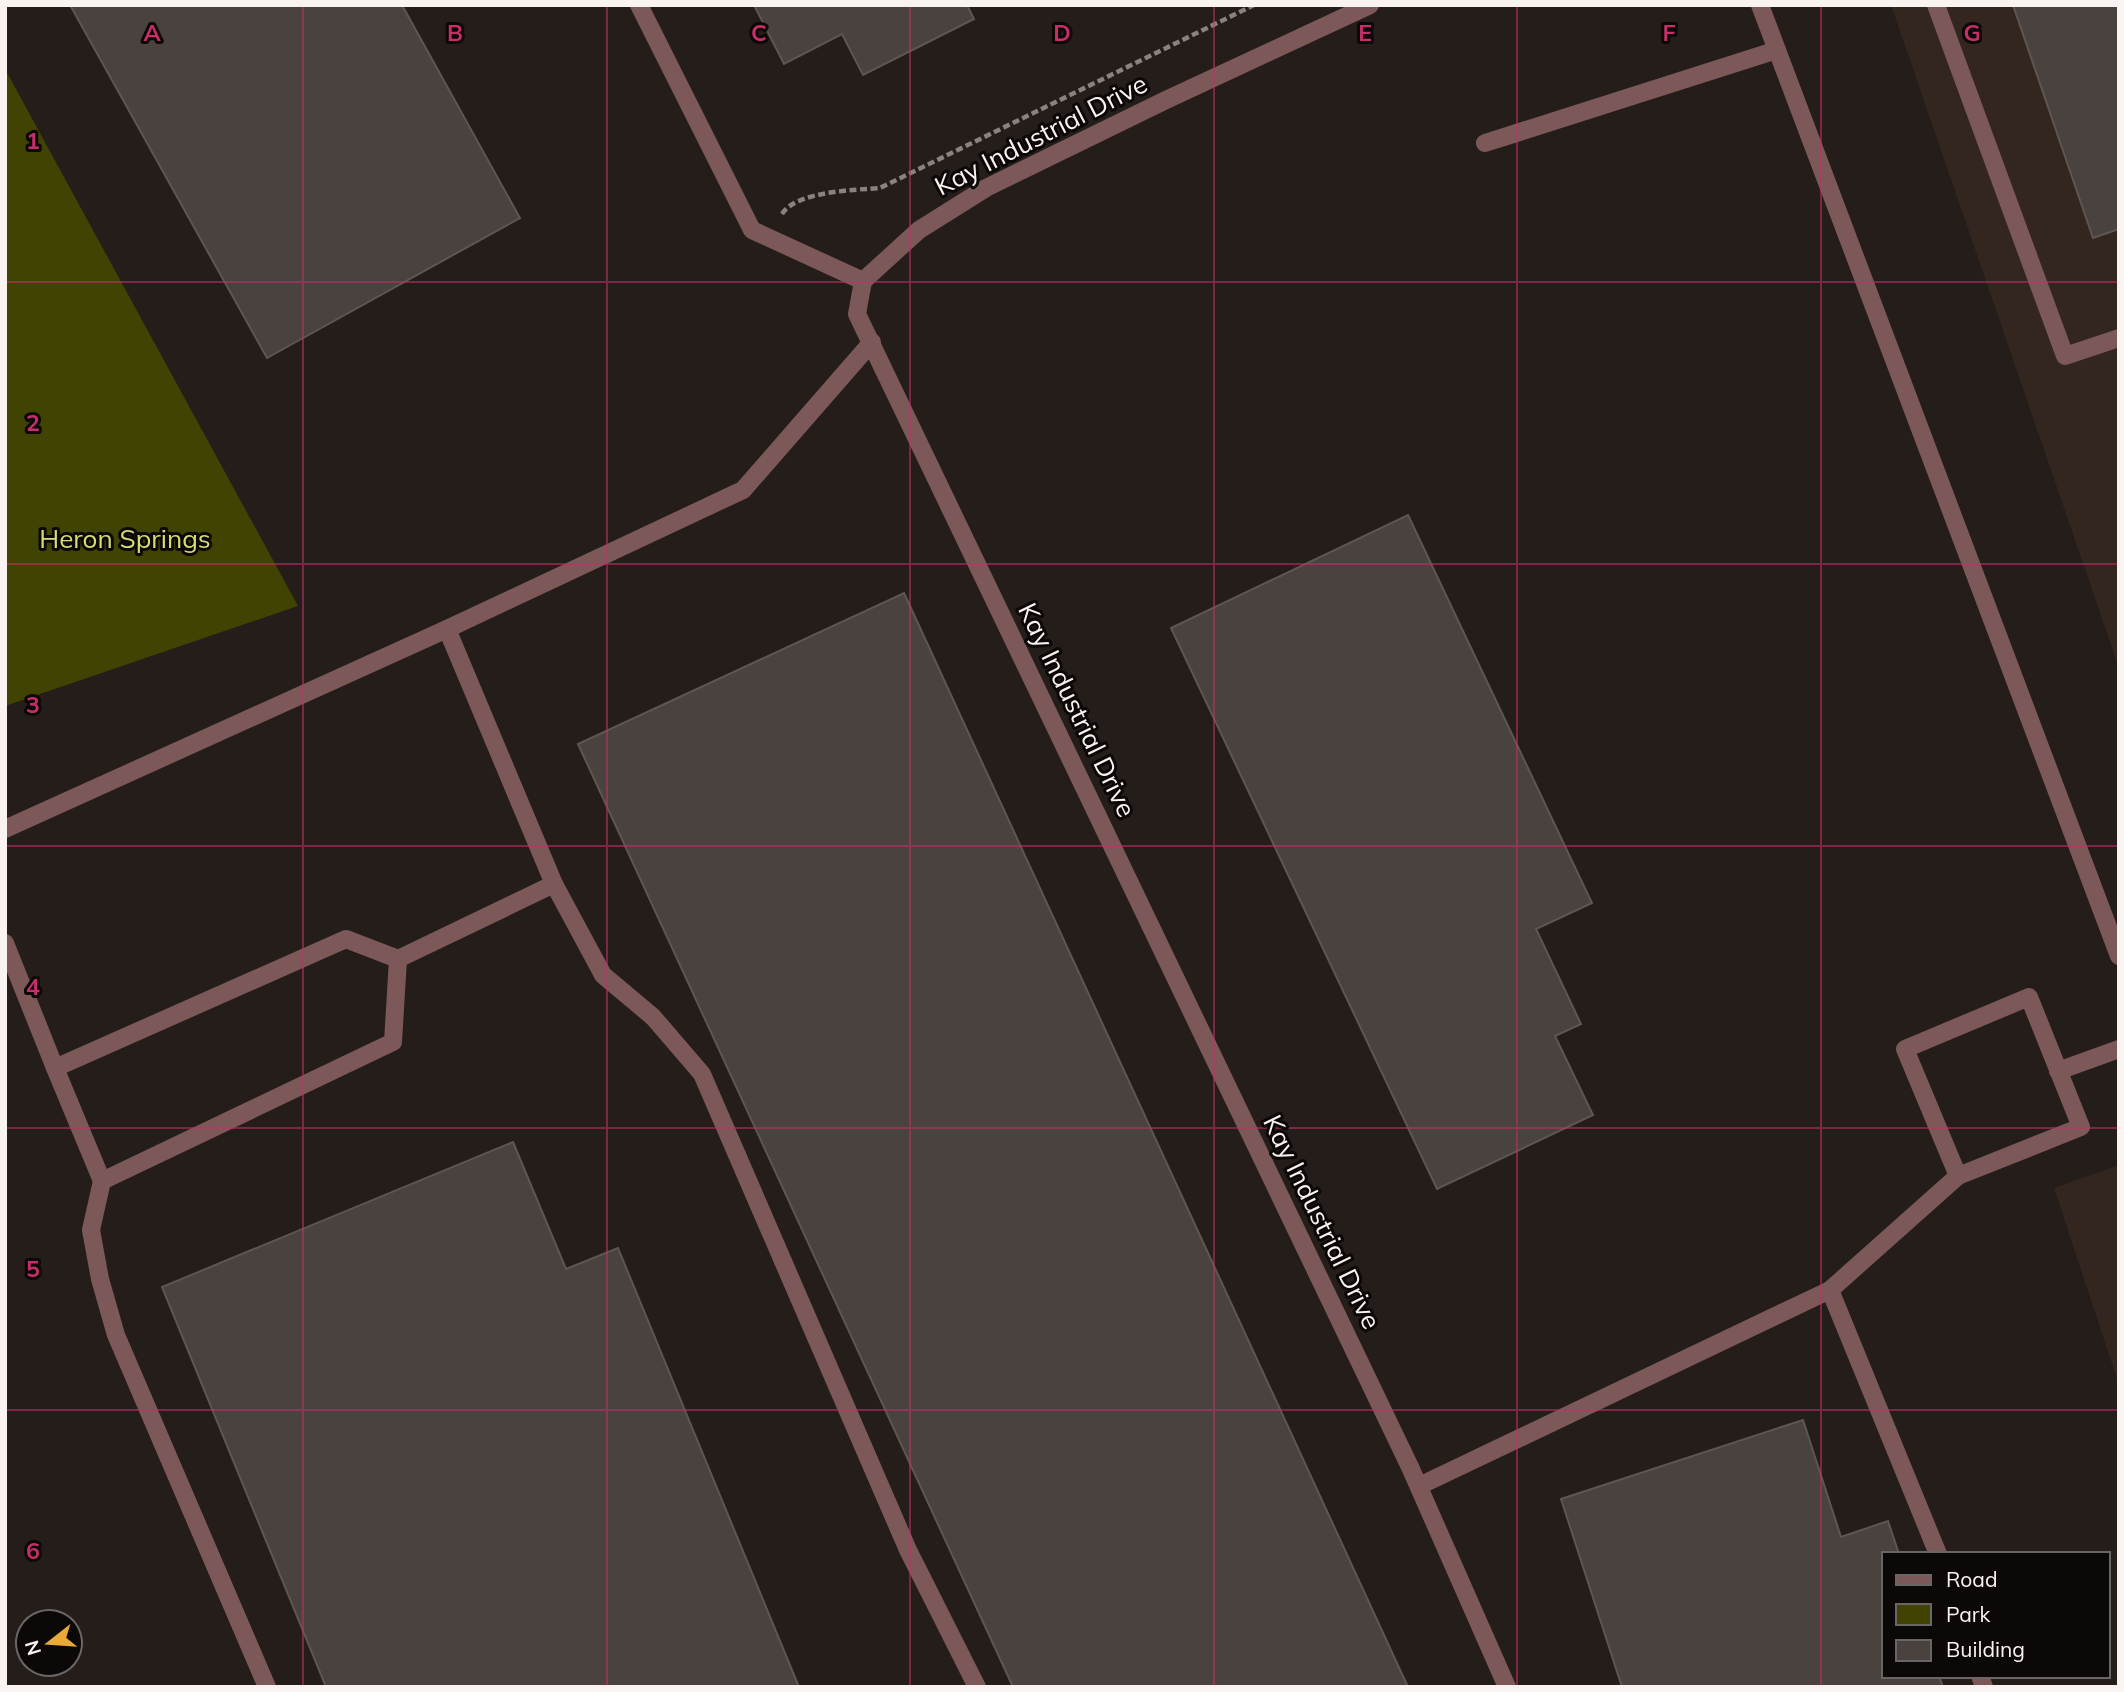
<svg xmlns="http://www.w3.org/2000/svg" width="2124" height="1692" font-family="Mulish,sans-serif">
  <style>
    .built { fill: #32261f }
    .green { fill: #414303 }
    .building { fill: #4a423e; stroke: #5f5652; stroke-width: 2 }
    .lines { fill: none; stroke-linecap: round; stroke-linejoin: round }
    .path { stroke: #898380; stroke-width: 4.5; stroke-dasharray: 7 3.5; stroke-linecap: butt }
    .minor { stroke: #7c5858; stroke-width: 18 }
    .grid { fill: none; stroke: #c82e6a; stroke-width: 2; stroke-opacity: 0.55 }
    .labels { text-anchor: middle; stroke-width: 6; stroke-linejoin: round; paint-order: stroke }
    .street-label { font-size: 26px; fill: #f9f4f1; stroke: #0b0807 }
    .park-label { font-size: 26px; fill: #d8df71; stroke: #0b0807 }
    .grid-label { font-size: 23px; text-anchor: middle; font-weight: bold; fill: #c82e6a; stroke: #0b0807; stroke-width: 6; stroke-linejoin: round; paint-order: stroke }
  </style>
  <rect width="100%" height="100%" fill="#241d1a"/>
  <g class="built">
    <polygon points="1891,5 2119,5 2119,668"/>
    <polygon points="2119,1165 2119,1385 2054,1188"/>
  </g>
  <polygon class="green" points="5,69 298,606 5,706"/>
  <g class="building">
    <polygon points="70,5 402,5 520,218 267,358"/>
    <polygon points="754,5 967,5 974,19 863,75 842,34 784,64"/>
    <polygon points="2013,5 2119,5 2119,229 2093,238"/>
    <polygon points="1408,515 1592,903 1536,929 1581,1024 1555,1036 1593,1115 1437,1189 1171,628"/>
    <polygon points="904,593 1408,1687 1013,1687 578,744"/>
    <polygon points="513,1142 566,1269 618,1248 799,1687 326,1687 162,1287"/>
    <polygon points="1803,1420 1841,1537 1888,1521 1899,1554 1884,1554 1884,1676 1939,1676 1943,1687 1622,1687 1561,1499"/>
  </g>
  <g class="lines">
    <path class="path" d="M782 214C796 191 855 190 880 188L1254 5"/>
    <g class="minor">
      <polyline points="639,5 752,230 863,281"/>
      <polyline points="1370,5 1166,100 986,188 919,230 863,281 857,314 1410,1467 1507,1687"/>
      <polyline points="1760,5 2119,956"/>
      <polyline points="1936,5 2065,356 2119,338"/>
      <polyline points="1485,143 1777,50"/>
      <polyline points="872,342 743,490 447,629 554,884 603,975 653,1017 702,1074 908,1550 977,1687"/>
      <polyline points="5,829 447,629"/>
      <polyline points="5,943 55,1068"/>
      <polygon points="2029,997 2081,1127 1958,1176 1905,1049"/>
      <polyline points="2058,1071 2119,1049"/>
      <polyline points="102,1181 55,1068 346,939 398,959 554,884"/>
      <polyline points="1830,1290 1958,1176"/>
      <polyline points="1419,1486 1830,1290 1938,1554"/>
      <polyline points="1980,1676 1984,1687"/>
      <polyline points="267,1687 116,1335 100,1279 91,1230 102,1181 393,1042 398,959"/>
    </g>
  </g>
  <path class="grid" d="M303 5V1687M607 5V1687M910 5V1687M1214 5V1687M1517 5V1687M1821 5V1687M5 282H2119M5 564H2119M5 846H2119M5 1128H2119M5 1410H2119"/>
  <g class="labels">
    <g class="street-label">
      <text transform="translate(1041 135) rotate(-27)" y="9">Kay Industrial Drive</text>
      <text transform="translate(1077 710) rotate(64)" y="9">Kay Industrial Drive</text>
      <text transform="translate(1322 1222) rotate(64)" y="9">Kay Industrial Drive</text>
    </g>
    <g class="park-label">
      <text x="125" y="548">Heron Springs</text>
    </g>
  </g>
  <g class="grid-label">
    <text x="152" y="41">A</text>
    <text x="455" y="41">B</text>
    <text x="759" y="41">C</text>
    <text x="1062" y="41">D</text>
    <text x="1365" y="41">E</text>
    <text x="1669" y="41">F</text>
    <text x="1972" y="41">G</text>
    <text x="33" y="149">1</text>
    <text x="33" y="431">2</text>
    <text x="33" y="713">3</text>
    <text x="33" y="995">4</text>
    <text x="33" y="1277">5</text>
    <text x="33" y="1559">6</text>
  </g>
  <rect width="2124" height="1692" fill="none" stroke="#f9f4f1" stroke-width="14"/>
  <rect x="1882" y="1552" width="228" height="126" fill="#0b0807" stroke="#6a6665" stroke-width="2"/>
  <rect x="1896" y="1575" width="35" height="10" fill="#7c5858" stroke="#6a6665" stroke-width="2"/>
  <text x="1946" y="1587" font-size="21" fill="#f9f4f1">Road</text>
  <rect x="1896" y="1604" width="35" height="21" fill="#414303" stroke="#6a6665" stroke-width="2"/>
  <text x="1946" y="1622" font-size="21" fill="#f9f4f1">Park</text>
  <rect x="1896" y="1640" width="35" height="21" fill="#4a423e" stroke="#6a6665" stroke-width="2"/>
  <text x="1946" y="1657" font-size="21" fill="#f9f4f1">Building</text>
  <g transform="translate(49 1643) rotate(253)"><circle r="33" fill="#0b0807" stroke="#6a6665" stroke-width="2"/>
  <path d="M0-5L12 26L0 18L-12 26Z" fill="#eaaa38"/>
  <text y="-10" font-size="19" font-weight="bold" text-anchor="middle" fill="#f9f4f1">N</text>
  </g>
</svg>
